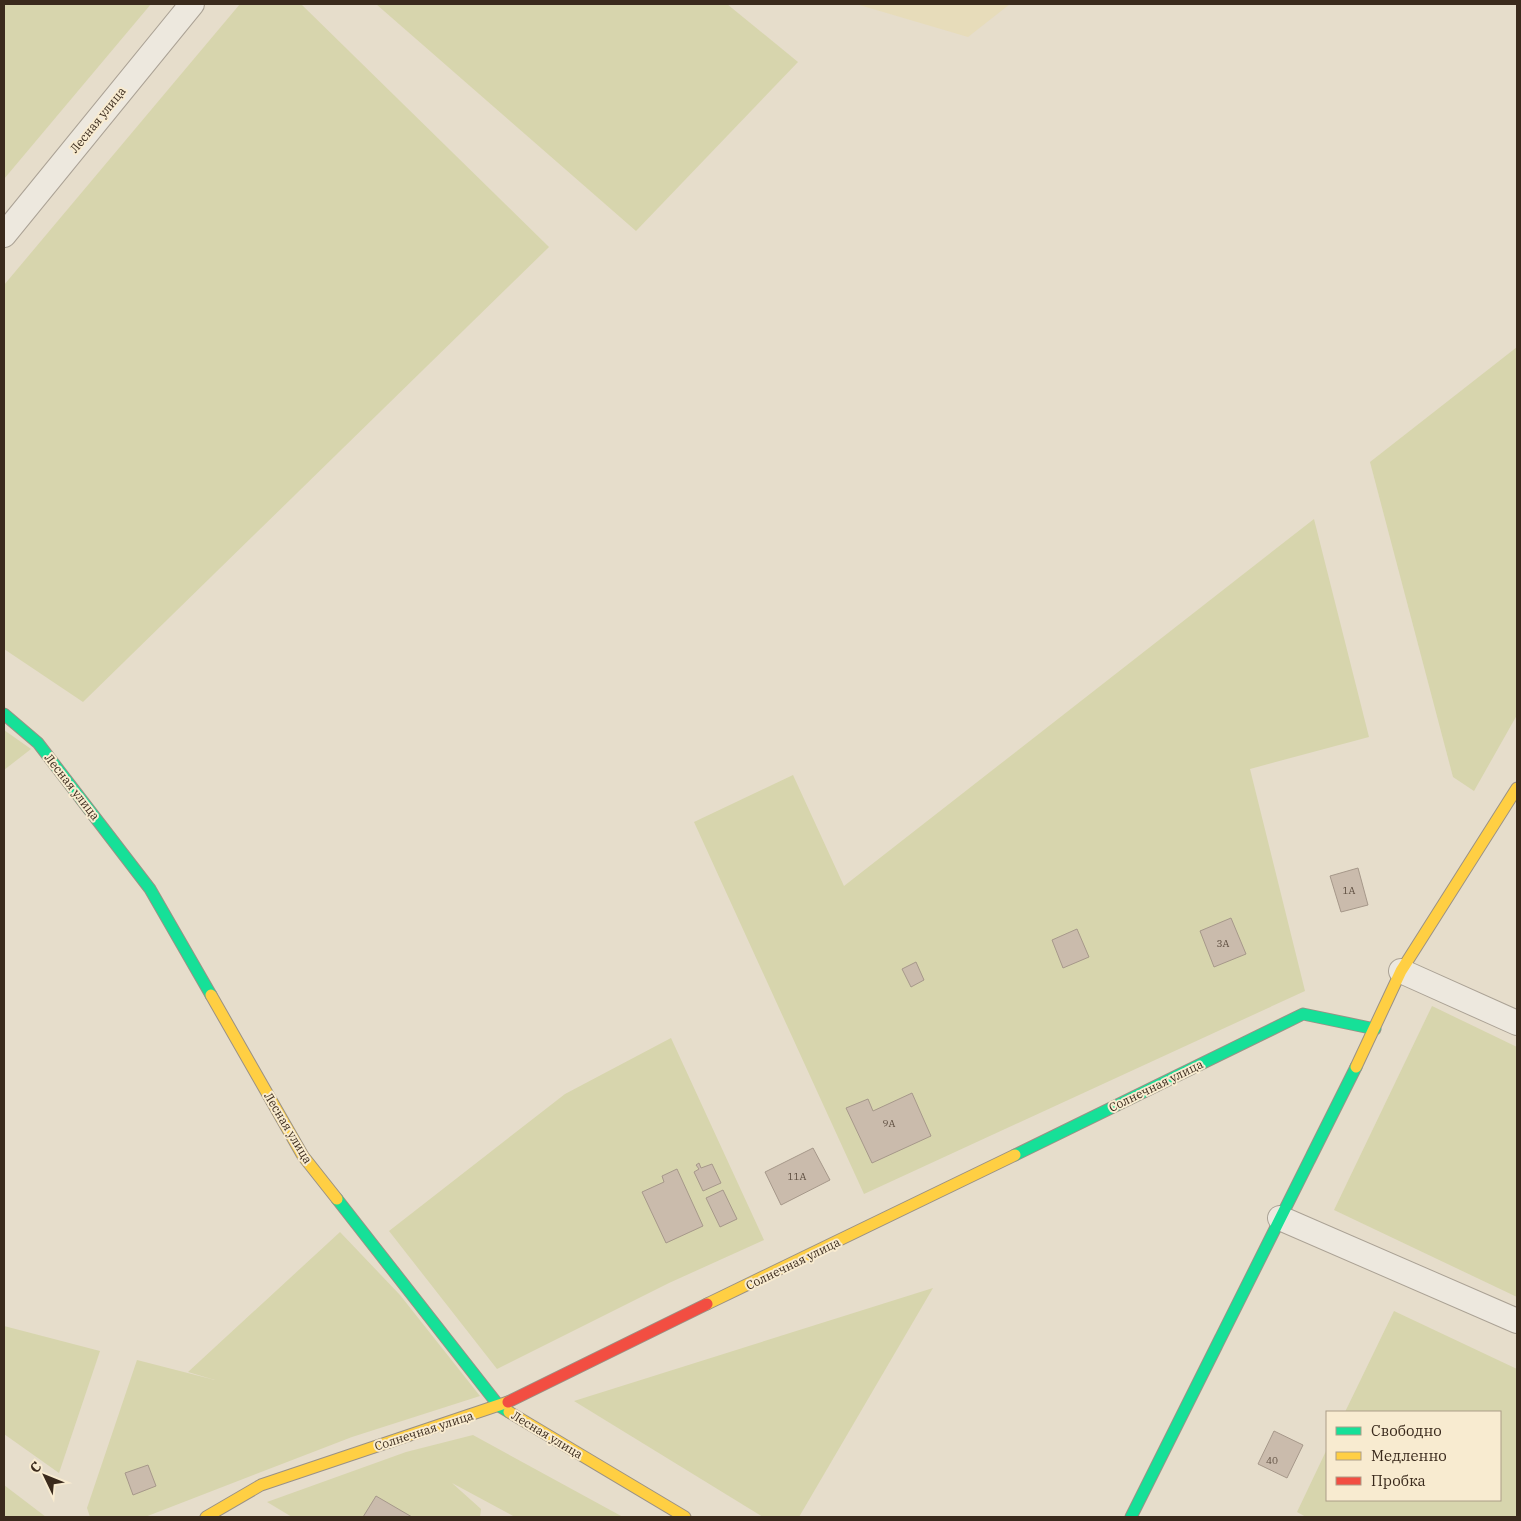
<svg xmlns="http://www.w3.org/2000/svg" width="1521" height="1521" font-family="'IBM Plex Serif',serif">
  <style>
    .farmland { fill: #e7dcba }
    .green { fill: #d7d5ad }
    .building { fill: #cabbac; stroke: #a6988a }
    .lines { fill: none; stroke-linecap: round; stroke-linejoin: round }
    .street-casing { stroke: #aba295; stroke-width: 26 }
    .fast-casing { stroke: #9a9185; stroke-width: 13 }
    .slow-casing { stroke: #9a9185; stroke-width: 13 }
    .jam-casing { stroke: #9a9185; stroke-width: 13 }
    .street { stroke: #ede8de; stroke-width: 24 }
    .fast { stroke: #16e098; stroke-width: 11 }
    .slow { stroke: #ffcf43; stroke-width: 11 }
    .jam { stroke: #f24e42; stroke-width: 11 }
    .labels { text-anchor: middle; stroke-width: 4; stroke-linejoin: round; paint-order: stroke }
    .number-label { font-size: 10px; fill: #5e4e40 }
    .street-label { font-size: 12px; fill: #3a2a1c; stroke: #f8ebd0 }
  </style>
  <rect width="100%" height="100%" fill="#e6ddcb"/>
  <polygon class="farmland" points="856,4 1010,4 968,37"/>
  <g class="green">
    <polygon points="4,4 151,4 4,179"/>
    <polygon points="240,4 301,4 549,247 83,702 4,649 4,285"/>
    <polygon points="376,4 727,4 798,62 636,231"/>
    <polygon points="1517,347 1517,715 1474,791 1453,777 1370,462"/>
    <polygon points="1314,519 1369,737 1250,769 1305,991 864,1194 694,822 793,775 844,886"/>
    <polygon points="4,730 31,749 4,770"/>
    <polygon points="1432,1006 1517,1047 1517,1297 1334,1210"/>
    <polygon points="671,1038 764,1240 669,1283 497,1369 389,1231 565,1094"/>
    <polygon points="340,1232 400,1295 480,1396 352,1437 145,1517 90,1517 87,1508 137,1360 215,1380 188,1372"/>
    <polygon points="933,1288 799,1517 763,1517 574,1401"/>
    <polygon points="1394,1311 1517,1369 1517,1517 1306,1517 1297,1512 1327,1449 1327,1500 1500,1500 1500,1412 1345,1412"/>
    <polygon points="4,1326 100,1351 59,1473 4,1434"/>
    <polygon points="473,1435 623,1517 515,1517 452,1483 481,1509 480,1517 292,1517 267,1502 406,1452"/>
    <polygon points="4,1485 46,1517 4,1517"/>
  </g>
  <g class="building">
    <polygon points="1358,868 1368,905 1341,912 1330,876"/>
    <polygon points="1231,918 1246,954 1214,967 1200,931"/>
    <polygon points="1077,929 1089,957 1063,968 1052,940"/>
    <polygon points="916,962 924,980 911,987 902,969"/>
    <polygon points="912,1093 931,1136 872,1163 846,1108 868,1099 873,1111"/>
    <polygon points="813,1148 830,1180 781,1205 765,1172"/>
    <polygon points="699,1163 701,1168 712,1164 721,1183 703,1191 694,1172 699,1169 696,1165"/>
    <polygon points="677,1169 703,1226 666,1243 642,1192 664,1182 662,1176"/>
    <polygon points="723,1190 737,1219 720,1227 706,1198"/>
    <polygon points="1274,1431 1303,1445 1287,1478 1258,1464"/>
    <polygon points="148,1465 156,1486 133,1495 125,1473"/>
    <polygon points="376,1496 412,1517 363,1517"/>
  </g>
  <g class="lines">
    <g class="street-casing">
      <g id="street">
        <polyline points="4,235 192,4"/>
        <polyline points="1401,971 1517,1023"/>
        <polyline points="1280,1218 1517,1321"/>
      </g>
    </g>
    <g class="fast-casing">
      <g id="fast">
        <polyline points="4,714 38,743 150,889 211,995"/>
        <polyline points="1015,1155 1303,1014 1375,1029"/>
        <polyline points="337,1199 499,1406 509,1412"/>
        <polyline points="1131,1517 1356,1067"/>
      </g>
    </g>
    <g class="slow-casing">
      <g id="slow">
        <polyline points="211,995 303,1156 337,1199"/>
        <polyline points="1356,1067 1401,971 1517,788"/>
        <polyline points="707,1304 1015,1155"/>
        <polyline points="509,1412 685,1517"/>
        <polyline points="206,1517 261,1485 508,1402"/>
      </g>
    </g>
    <g class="jam-casing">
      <polyline id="jam" points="508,1402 707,1304"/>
    </g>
    <use href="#street" class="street"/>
    <use href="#fast" class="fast"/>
    <use href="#slow" class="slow"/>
    <use href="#jam" class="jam"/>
  </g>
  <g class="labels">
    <g class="number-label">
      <text x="1349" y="894">1А</text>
      <text x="1223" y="947">3А</text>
      <text x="889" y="1127">9А</text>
      <text x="797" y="1180">11А</text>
      <text x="1272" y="1464">40</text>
    </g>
    <g class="street-label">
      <text transform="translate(98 120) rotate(-51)" y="4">Лесная улица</text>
      <text transform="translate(72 787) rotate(52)" y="4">Лесная улица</text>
      <text transform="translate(1156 1086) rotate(-26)" y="4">Солнечная улица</text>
      <text transform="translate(288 1128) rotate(59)" y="4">Лесная улица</text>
      <text transform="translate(793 1264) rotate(-26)" y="4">Солнечная улица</text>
      <text transform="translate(424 1431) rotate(-18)" y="4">Солнечная улица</text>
      <text transform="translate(547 1435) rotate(31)" y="4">Лесная улица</text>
    </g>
  </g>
  <rect width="1521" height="1521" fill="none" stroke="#3a2a1c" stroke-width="10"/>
  <rect x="1326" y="1411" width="175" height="90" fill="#f8ebd0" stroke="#ac9e88"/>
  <rect x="1336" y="1427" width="25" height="8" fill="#16e098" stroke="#ac9e88"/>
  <text x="1371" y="1436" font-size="15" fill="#3a2a1c">Свободно</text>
  <rect x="1336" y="1452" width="25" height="8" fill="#ffcf43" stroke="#ac9e88"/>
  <text x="1371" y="1461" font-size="15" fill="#3a2a1c">Медленно</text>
  <rect x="1336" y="1477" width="25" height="8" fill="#f24e42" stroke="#ac9e88"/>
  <text x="1371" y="1486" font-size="15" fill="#3a2a1c">Пробка</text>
  <g transform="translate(45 1476) rotate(313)" stroke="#f8ebd0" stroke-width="4" paint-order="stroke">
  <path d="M0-4L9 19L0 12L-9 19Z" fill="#3a2a1c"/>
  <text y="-8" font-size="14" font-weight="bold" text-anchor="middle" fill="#3a2a1c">С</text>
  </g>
</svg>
